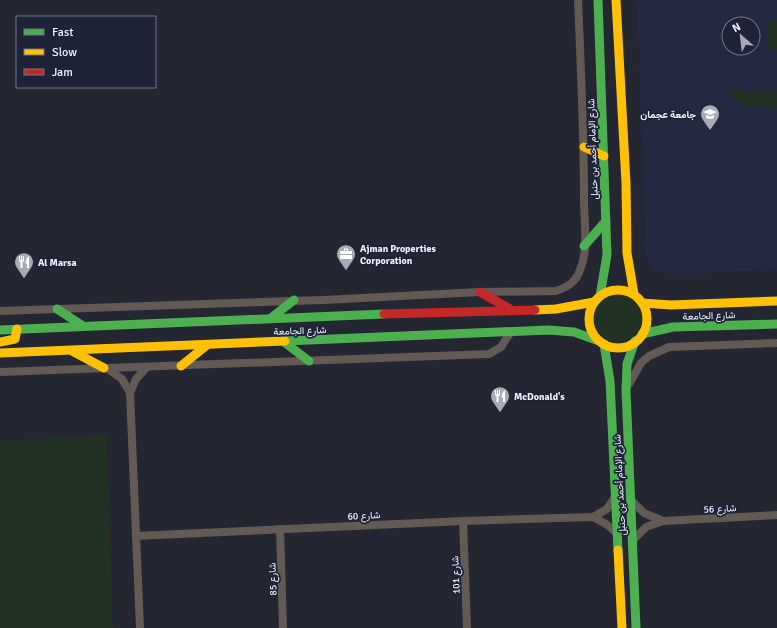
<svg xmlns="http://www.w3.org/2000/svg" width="777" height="628" font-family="Signika,Vazirmatn,sans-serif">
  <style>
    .built { fill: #242942; fill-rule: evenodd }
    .green { fill: #213225 }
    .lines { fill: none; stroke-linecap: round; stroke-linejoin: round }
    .street { stroke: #635a55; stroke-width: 8 }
    .fast { stroke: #4caf50; stroke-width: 9 }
    .slow { stroke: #ffc107; stroke-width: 9 }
    .jam { stroke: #c62828; stroke-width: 9 }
    .labels { text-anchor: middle; stroke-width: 3.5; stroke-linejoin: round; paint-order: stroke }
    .poi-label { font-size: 10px; font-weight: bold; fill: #eef2fd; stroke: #1e2337; text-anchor: start }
    .street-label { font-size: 10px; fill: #eef2fd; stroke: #1e2337 }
  </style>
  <rect width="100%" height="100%" fill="#242631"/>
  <path class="built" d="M637 0H777V270L671 274 658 272 650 264 646 257V247ZM729 24H753V48H729Z"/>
  <g class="green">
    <polygon points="777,20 777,45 773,52 768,50 767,21"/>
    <polygon points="738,88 744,92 777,92 777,107 745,106 732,99 731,89"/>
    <circle cx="618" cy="318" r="25"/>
    <polygon points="107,435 113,628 0,628 0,441"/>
  </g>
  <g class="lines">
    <g class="street">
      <path d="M0 311 323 300 480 292 556 291C568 287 576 282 580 270 589 250 584 223 584 201 584 134 581 67 578 0"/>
      <polyline points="108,369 122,379 130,393 140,628"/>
      <polyline points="0,372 489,354 501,347 510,333"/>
      <polyline points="629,384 641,363 649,356 669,347 777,343"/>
      <polyline points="130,393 136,379 146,368"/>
      <polyline points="630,499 644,513 663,521"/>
      <polyline points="593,517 607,509 615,497"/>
      <polyline points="463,521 467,628"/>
      <polyline points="280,529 283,628"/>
      <polyline points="136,536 463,521 593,517 606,524 618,534"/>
      <polyline points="632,541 646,527 663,521 777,515"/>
    </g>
    <g class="fast">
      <polyline points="598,0 607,255 600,296"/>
      <polyline points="584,246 606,221"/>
      <polyline points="57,309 83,326"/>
      <polyline points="271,318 294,300"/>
      <polyline points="0,330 384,314"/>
      <polyline points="642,334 673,327 777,324"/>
      <polyline points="285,341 548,330 574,332 599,341"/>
      <polyline points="635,341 627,364 626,390 636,628"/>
      <polyline points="284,342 309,361"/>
      <polyline points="604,344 610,381 618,550"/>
    </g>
    <g class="slow">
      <polyline points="616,0 626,183 627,253 634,294"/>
      <polyline points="584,147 604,156"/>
      <circle cx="618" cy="319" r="29"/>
      <polyline points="642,303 671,305 777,301"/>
      <polyline points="535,310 556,309 594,302"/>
      <polyline points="0,342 15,339 17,329"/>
      <polyline points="72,351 104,368"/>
      <polyline points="0,353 285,341"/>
      <polyline points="181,366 207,345"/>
      <polyline points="618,550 622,628"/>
    </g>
    <g class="jam">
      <polyline points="480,292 510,309"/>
      <polyline points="384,314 535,310"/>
    </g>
  </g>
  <defs>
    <g id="university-pin" transform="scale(1)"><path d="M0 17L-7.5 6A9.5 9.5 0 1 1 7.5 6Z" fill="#a7abb6" stroke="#1e2337"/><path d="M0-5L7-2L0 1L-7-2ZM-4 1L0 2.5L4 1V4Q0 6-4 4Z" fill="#fff"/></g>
    <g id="office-pin" transform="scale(1)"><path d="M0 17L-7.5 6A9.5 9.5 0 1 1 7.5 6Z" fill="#a7abb6" stroke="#1e2337"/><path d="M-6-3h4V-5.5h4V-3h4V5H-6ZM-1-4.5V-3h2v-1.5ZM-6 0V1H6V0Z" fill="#fff"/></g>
    <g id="restaurant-pin" transform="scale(1)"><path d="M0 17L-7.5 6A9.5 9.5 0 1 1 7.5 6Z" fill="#a7abb6" stroke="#1e2337"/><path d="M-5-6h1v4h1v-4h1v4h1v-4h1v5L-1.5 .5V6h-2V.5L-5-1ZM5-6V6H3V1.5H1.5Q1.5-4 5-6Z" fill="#fff"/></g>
  </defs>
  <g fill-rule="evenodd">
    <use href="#university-pin" x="710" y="114"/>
    <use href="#office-pin" x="346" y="254"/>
    <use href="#restaurant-pin" x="24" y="262"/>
    <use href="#restaurant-pin" x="500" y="396"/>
  </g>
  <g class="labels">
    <g class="poi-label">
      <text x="696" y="118" text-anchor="end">جامعة عجمان</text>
      <text x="360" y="252">Ajman Properties<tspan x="360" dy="12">Corporation</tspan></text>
      <text x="38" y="266">Al Marsa</text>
      <text x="514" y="400">McDonald's</text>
    </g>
    <g class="street-label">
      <text transform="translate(592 149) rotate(-92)" y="4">شارع الإمام أحمد بن حنبل</text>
      <text transform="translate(709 315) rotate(-2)" y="4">شارع الجامعة</text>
      <text transform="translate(300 330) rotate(-2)" y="4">شارع الجامعة</text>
      <text transform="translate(619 485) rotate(-93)" y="4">شارع الإمام أحمد بن حنبل</text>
      <text transform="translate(720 508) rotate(-3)" y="4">شارع 56</text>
      <text transform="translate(364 515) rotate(-3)" y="4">شارع 60</text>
      <text transform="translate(455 575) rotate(-92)" y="4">شارع 101</text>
      <text transform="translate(272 579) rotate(-92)" y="4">شارع 85</text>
    </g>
  </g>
  <rect x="16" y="16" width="140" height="72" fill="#1e2337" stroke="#717686"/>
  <rect x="24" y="29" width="20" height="6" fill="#4caf50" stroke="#717686"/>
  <text x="52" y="36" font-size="12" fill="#eef2fd">Fast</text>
  <rect x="24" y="49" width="20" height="6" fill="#ffc107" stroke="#717686"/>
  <text x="52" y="56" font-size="12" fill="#eef2fd">Slow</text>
  <rect x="24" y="69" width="20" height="6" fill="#c62828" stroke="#717686"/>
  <text x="52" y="76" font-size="12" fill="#eef2fd">Jam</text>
  <g transform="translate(741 36) rotate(332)"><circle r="19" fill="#1e2337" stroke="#717686"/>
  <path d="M0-3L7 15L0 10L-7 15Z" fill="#a7abb6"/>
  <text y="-6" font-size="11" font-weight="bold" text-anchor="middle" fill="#eef2fd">N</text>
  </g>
</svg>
